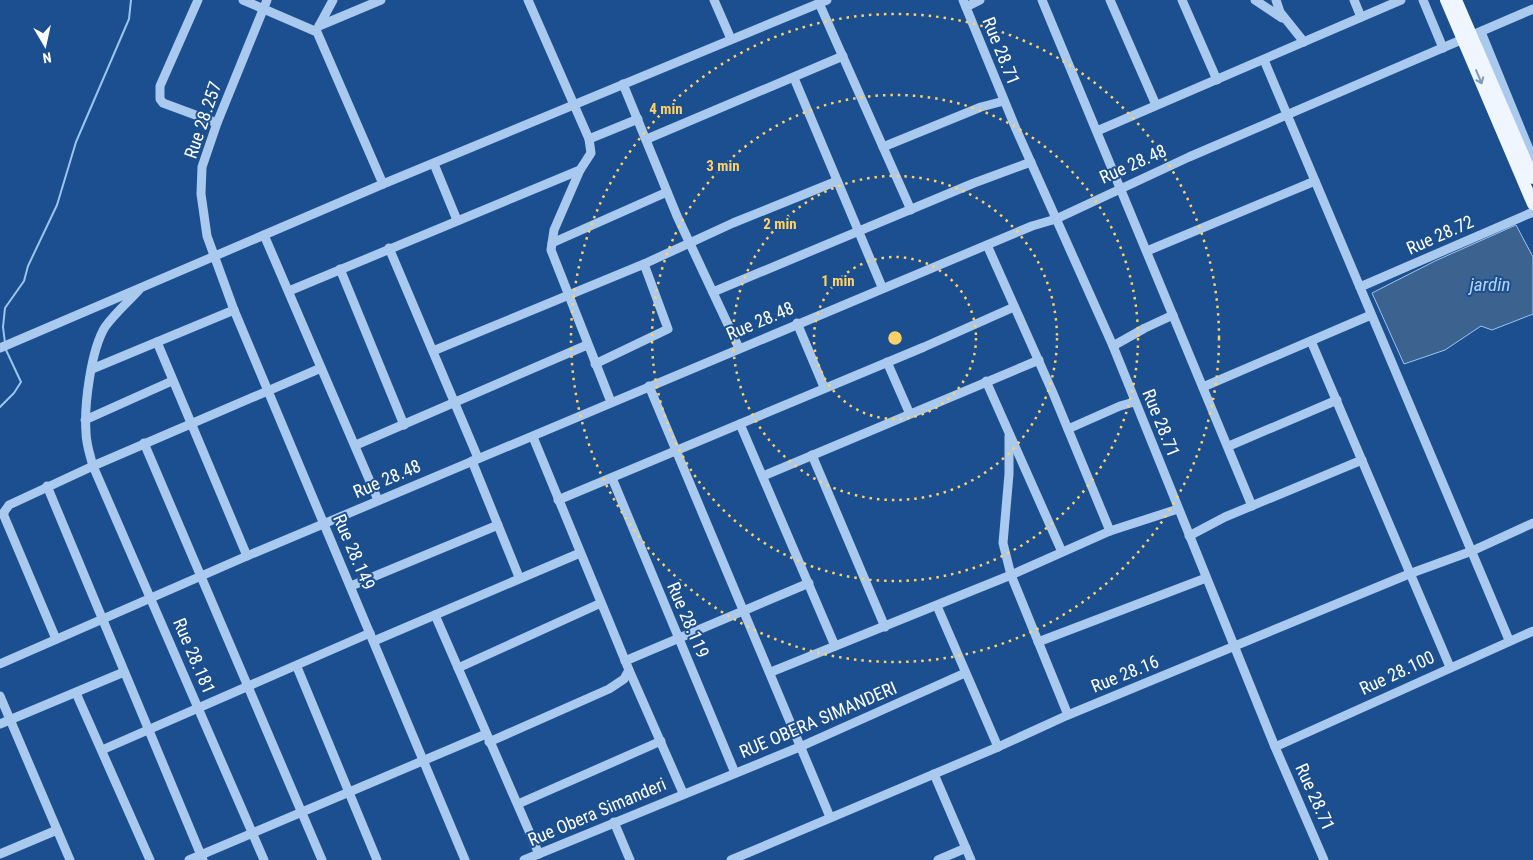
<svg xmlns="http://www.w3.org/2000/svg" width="1533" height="860" font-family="'Roboto Condensed',sans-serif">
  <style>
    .water { fill: #3c6290; stroke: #9cc4f0 }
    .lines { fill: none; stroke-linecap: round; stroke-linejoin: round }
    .stream { stroke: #9cc4f0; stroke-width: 2 }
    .minor { stroke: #a9c9ee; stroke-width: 9 }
    .major { stroke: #f0f6ff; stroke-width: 12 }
    .oneway { stroke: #7b9ac1 }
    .ring { fill: none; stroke: #ffd166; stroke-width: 2.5; stroke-dasharray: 2.5 5 }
    .labels { text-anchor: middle; stroke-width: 4; stroke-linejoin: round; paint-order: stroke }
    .street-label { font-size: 18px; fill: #fff; stroke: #1b4f8f }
    .water-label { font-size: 19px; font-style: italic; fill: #b5d3f5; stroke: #1b4f8f }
    .centre { fill: #ffd166; stroke: #1b4f8f; stroke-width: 2.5 }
    .ring-label { font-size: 15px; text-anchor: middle; font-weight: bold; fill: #ffd166; stroke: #1b4f8f; stroke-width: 4; stroke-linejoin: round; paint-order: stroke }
  </style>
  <rect width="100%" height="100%" fill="#1b4f8f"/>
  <polygon class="water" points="1516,225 1533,257 1533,314 1492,330 1481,326 1445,350 1404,364 1372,293 1435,261"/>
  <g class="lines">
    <g class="stream">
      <polyline points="5,343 3,327 5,308 24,281 28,266 57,205 76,142 129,19 131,0"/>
      <polyline points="0,407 14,393 21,382 6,350"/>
    </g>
    <g class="minor">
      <polyline points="198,0 160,86 160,99 163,103 217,123"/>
      <polyline points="243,0 317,32 383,184"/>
      <polyline points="267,0 217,123 202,167 201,194 207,236 234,310 465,860"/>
      <polyline points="714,0 731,39"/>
      <polyline points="963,0 1016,129 1113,346 1275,747 1324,860"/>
      <polyline points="1042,0 1252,506"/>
      <polyline points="1110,0 1156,105"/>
      <polyline points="1182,0 1217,80"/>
      <polyline points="1255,0 1282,18"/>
      <polyline points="1276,0 1280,12 1304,42"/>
      <polyline points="1354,0 1361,17"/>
      <polyline points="1423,0 1443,48"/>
      <polyline points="819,3 911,210"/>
      <polyline points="966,7 980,0"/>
      <polyline points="319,26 381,0"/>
      <polyline points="319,26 333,0"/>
      <polyline points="1481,32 1533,159"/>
      <polyline points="1264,60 1509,640"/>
      <polyline points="794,78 882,287"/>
      <polyline points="623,84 677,216 739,348"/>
      <polyline points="1097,131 1401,0"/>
      <polyline points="589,139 638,119"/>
      <polyline points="647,139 843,56"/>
      <polyline points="883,147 981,107 1004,101"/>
      <polyline points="434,164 457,220"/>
      <polyline points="580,170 554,230 551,250 611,402"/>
      <polyline points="264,235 378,500"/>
      <polyline points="552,243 667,192"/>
      <polyline points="987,245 1053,393 1110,531"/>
      <polyline points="389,248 478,458"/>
      <polyline points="1147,251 1315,181"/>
      <polyline points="340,269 404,425"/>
      <polyline points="1360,287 1533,212"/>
      <path d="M139 290C128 302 115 313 105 327 91 350 84 405 86 432 86 444 90 455 93 466L264 860"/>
      <polyline points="289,291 580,170 591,153 589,139 528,0"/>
      <polyline points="713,292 974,183 1031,162"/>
      <polyline points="797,323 824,387"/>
      <polyline points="1311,341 1450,667"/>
      <polyline points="157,342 247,556"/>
      <polyline points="1113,346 1145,328 1173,315"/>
      <polyline points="0,348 383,184 827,0"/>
      <polyline points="433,351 644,264 733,223 837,181"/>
      <polyline points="887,362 909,412"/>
      <polyline points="595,364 668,329 644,264"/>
      <polyline points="92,369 234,310"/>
      <polyline points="986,381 1062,552"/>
      <polyline points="649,386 830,817"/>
      <polyline points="1203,387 1371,315"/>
      <polyline points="85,420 172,381"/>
      <polyline points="740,424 835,646"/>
      <polyline points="1068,429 1120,406 1134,402"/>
      <polyline points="1009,436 1009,474 1003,543 1011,575 1068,715"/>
      <polyline points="533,437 629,670 683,793"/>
      <polyline points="144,443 322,860"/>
      <polyline points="356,445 587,345"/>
      <polyline points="1229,446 1337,400"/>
      <polyline points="812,455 885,627"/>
      <polyline points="472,461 519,577"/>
      <polyline points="763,476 1039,360"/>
      <polyline points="612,478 735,773"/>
      <polyline points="47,486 203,860"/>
      <polyline points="558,500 924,347 1014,307"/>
      <polyline points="1189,536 1225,517 1362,460"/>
      <polyline points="351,586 498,525"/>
      <polyline points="937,606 998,747"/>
      <polyline points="435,615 539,854"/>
      <polyline points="56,639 4,516 4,512 9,505 93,466 321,368"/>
      <polyline points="374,641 580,553"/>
      <polyline points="1038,642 1206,578"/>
      <polyline points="625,661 809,583"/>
      <polyline points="0,664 247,556 1032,226 1056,219 1189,157 1533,9"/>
      <polyline points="297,667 377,860"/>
      <polyline points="458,668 601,603"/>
      <polyline points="771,672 1011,575 1110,531 1178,509"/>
      <polyline points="76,693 150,860"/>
      <polyline points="0,696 70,860"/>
      <polyline points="0,724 124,672"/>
      <polyline points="489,742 609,689 624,679 629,670"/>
      <polyline points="1275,747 1533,631"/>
      <polyline points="102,750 370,633"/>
      <polyline points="934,774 971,860"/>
      <polyline points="518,804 661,741"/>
      <polyline points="614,822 630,860"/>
      <polyline points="0,854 57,830"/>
      <polyline points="189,860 486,734"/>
      <polyline points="524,860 802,746 965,673"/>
      <polyline points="731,860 998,747 1068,715 1409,574 1472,551 1533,523"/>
      <polyline points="938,860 966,848"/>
    </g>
    <g class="major">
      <polyline points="1446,0 1533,204"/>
      <polyline points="1456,0 1533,178"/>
    </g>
  </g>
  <defs><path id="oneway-shaft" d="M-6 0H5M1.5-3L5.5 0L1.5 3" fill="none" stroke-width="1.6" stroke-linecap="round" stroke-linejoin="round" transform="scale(1.25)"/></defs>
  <use class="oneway" href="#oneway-shaft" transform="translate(1479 77) rotate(67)"/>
  <g class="ring">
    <circle cx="895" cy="338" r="81"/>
    <circle cx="895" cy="338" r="162"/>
    <circle cx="895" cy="338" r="243"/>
    <circle cx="895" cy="338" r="324"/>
  </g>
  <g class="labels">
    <g class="street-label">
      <text transform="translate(1001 51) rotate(68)" y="6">Rue 28.71</text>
      <text transform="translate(203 120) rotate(-71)" y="6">Rue 28.257</text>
      <text transform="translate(1133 164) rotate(-24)" y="6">Rue 28.48</text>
      <text transform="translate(1440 235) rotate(-24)" y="6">Rue 28.72</text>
      <text transform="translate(760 321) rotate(-23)" y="6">Rue 28.48</text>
      <text transform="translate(1161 423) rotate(68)" y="6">Rue 28.71</text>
      <text transform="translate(387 479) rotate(-23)" y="6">Rue 28.48</text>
      <text transform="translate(354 552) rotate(67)" y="6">Rue 28.149</text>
      <text transform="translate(688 620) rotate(67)" y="6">Rue 28.119</text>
      <text transform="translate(194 656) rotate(67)" y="6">Rue 28.181</text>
      <text transform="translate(1397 673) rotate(-25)" y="6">Rue 28.100</text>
      <text transform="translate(1125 674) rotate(-22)" y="6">Rue 28.16</text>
      <text transform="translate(818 720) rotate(-23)" y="6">RUE OBERA SIMANDERI</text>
      <text transform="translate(1315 797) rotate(66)" y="6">Rue 28.71</text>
      <text transform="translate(597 812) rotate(-23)" y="6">Rue Obera Simanderi</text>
    </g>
    <g class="water-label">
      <text x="1490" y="291">jardin</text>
    </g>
  </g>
  <circle cx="895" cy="338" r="8" class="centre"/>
  <g class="ring-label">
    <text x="666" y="114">4 min</text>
    <text x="723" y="171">3 min</text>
    <text x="780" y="229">2 min</text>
    <text x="838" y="286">1 min</text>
  </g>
  <g transform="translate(45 45) rotate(171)" stroke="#1b4f8f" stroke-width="4" paint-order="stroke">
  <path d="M0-4L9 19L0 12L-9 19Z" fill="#ffffff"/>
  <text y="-8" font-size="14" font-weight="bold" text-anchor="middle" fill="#ffffff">N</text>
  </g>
</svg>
